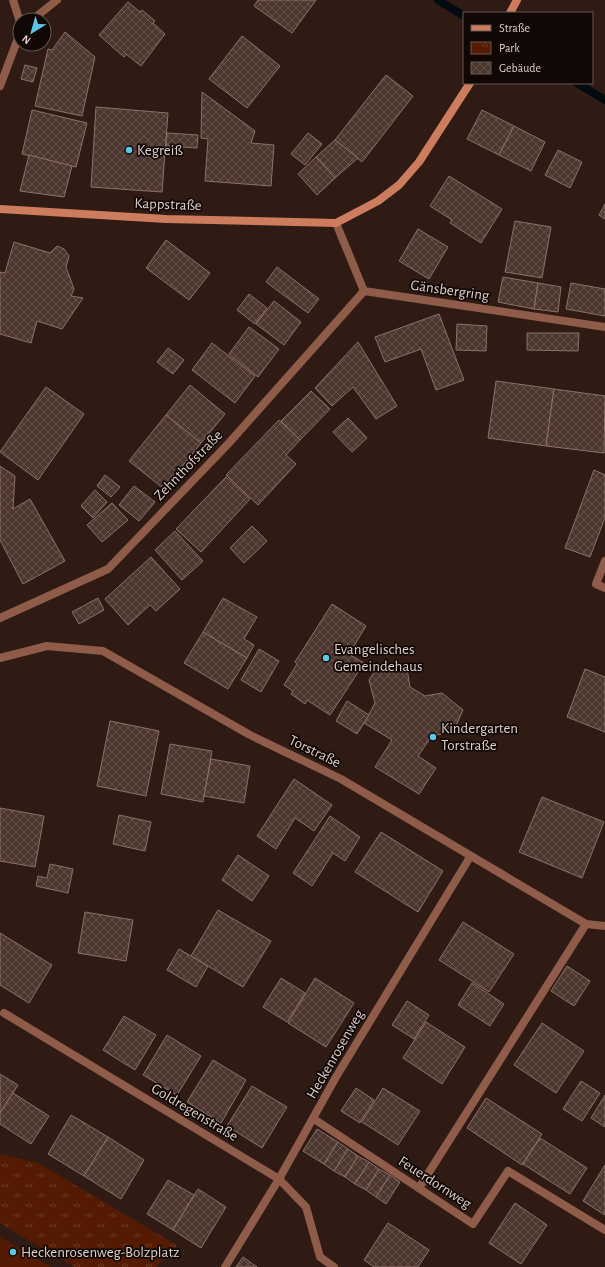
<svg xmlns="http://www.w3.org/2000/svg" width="605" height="1267" font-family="'Alegreya Sans',sans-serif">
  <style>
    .green { fill: #541b02 }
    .park { fill: url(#park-tufts) }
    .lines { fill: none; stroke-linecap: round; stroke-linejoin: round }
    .stream { stroke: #020c10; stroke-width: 8 }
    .building { fill: url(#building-cross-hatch); stroke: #8b7269 }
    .lane { stroke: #8f5c49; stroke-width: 8 }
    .street { stroke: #8f5c49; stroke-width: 8 }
    .secondary { stroke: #cd7d5e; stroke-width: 8 }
    .poi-dot { fill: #5bc8e6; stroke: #110806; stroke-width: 1.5 }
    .labels { text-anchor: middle; stroke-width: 3.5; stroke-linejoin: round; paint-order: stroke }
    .poi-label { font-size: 15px; fill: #dfd0cb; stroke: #110806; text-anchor: start }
    .street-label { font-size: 15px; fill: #dfd0cb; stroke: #110806 }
  </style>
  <defs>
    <pattern id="park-tufts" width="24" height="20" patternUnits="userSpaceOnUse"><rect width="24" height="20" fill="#541b02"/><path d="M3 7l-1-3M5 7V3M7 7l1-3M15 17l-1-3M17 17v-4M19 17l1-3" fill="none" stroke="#6c3b26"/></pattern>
    <pattern id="building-cross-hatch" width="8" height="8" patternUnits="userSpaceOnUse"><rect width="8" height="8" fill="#4c362e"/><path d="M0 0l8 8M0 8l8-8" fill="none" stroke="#65524b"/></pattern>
  </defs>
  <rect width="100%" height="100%" fill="#2f1b14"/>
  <polygon class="green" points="0,1237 51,1267 0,1267"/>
  <polygon class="park" points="0,1154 38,1163 178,1246 156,1267 74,1267 0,1223"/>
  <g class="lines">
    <g class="stream">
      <polyline points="438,0 464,16"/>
      <polyline points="577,83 605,100"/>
    </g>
  </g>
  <g class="building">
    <polygon points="258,0 316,0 292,33 254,6"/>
    <polygon points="128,2 140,12 142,10 155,21 153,23 165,34 141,66 126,54 124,57 99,35"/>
    <polygon points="65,32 95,57 82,116 35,106 48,49 52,50"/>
    <polygon points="242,36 280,66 247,108 209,79"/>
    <polygon points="25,65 37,68 33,82 21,79"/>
    <polygon points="386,75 413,96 362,162 335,140"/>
    <polygon points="202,92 255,131 251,143 274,145 271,186 205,181 208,139 201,138"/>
    <polygon points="96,107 168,113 162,192 91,187"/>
    <polygon points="32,110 87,123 76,167 22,154"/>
    <polygon points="482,110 514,126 499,155 467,139"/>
    <polygon points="514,126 545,142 531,171 499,155"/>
    <polygon points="167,133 198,135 197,148 166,146"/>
    <polygon points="308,133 322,144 305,165 291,154"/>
    <polygon points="335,140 358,158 335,178 316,157"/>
    <polygon points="558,150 582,162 570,188 545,175"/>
    <polygon points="29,155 72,166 64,197 20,191"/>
    <polygon points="316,157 335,178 317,195 298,174"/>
    <polygon points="449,176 502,209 481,243 450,223 452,220 430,206"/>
    <polygon points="605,204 605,219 599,215"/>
    <polygon points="515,221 551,227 542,278 505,272"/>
    <polygon points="418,229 448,247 429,279 399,261"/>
    <polygon points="166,240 210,273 189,300 146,268"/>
    <polygon points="14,242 50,253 57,246 64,249 69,256 66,267 74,289 71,296 83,298 62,329 37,321 31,343 0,334 0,272 5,273"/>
    <polygon points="277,267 319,299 308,313 266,282"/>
    <polygon points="503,277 538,283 534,309 498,302"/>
    <polygon points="538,283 561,287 558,312 534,309"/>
    <polygon points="571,283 605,289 605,316 566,309"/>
    <polygon points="249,294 267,308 255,324 237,310"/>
    <polygon points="274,301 301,322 284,345 256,324"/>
    <polygon points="439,314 464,380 436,390 421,349 385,362 375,337"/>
    <polygon points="457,324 487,326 486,351 456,350"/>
    <polygon points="249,327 279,349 258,377 229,354"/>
    <polygon points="527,333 579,333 578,351 527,350"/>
    <polygon points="358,342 397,406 376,419 353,387 332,406 315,388"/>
    <polygon points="212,343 255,376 235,403 192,370"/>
    <polygon points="168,348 184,360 173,374 157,362"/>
    <polygon points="496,381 554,389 546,446 488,438"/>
    <polygon points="190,385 225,414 201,443 166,415"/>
    <polygon points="46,387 84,414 38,480 0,452"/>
    <polygon points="554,389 605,396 604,453 546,446"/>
    <polygon points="311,391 330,409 300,440 281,421"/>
    <polygon points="166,415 201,443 164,489 129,461"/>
    <polygon points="348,418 367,438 352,452 333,432"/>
    <polygon points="279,420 300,440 286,455 296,464 258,505 226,475"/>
    <polygon points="0,466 15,476 13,509 30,499 65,561 23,584 0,540"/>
    <polygon points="594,470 605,475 605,518 590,557 565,548"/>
    <polygon points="105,475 120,487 111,497 97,486"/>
    <polygon points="226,477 250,499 201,552 176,529"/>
    <polygon points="134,486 155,502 139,521 119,505"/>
    <polygon points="95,490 107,502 93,518 81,506"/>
    <polygon points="112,503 128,520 102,542 87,525"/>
    <polygon points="252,526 267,541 244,563 230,548"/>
    <polygon points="175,531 203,561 182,580 155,550"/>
    <polygon points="151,557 180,589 156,611 150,605 128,625 105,599"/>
    <polygon points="98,598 104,610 79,624 72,612"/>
    <polygon points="223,598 257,617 244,639 254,645 247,658 203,632"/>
    <polygon points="332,604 366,626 349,654 364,663 330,715 307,700 305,704 291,694 293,691 284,685 297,664 295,662"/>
    <polygon points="203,632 247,658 228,689 184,663"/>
    <polygon points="259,649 279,661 261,692 241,680"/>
    <polygon points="380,664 407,669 410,687 425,696 442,693 463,710 454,730 431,737 418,756 436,768 419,794 375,767 392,740 364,723 375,703 369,680"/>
    <polygon points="585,669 605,677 605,732 567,717"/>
    <polygon points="347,701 369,715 357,734 336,721"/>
    <polygon points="110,721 159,731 146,796 97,786"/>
    <polygon points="170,744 212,751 203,802 161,794"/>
    <polygon points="211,759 250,766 244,803 204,796"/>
    <polygon points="294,779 332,805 314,831 295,818 276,849 257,836"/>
    <polygon points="542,797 604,822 582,878 519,852"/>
    <polygon points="0,808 44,816 35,867 0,861"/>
    <polygon points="119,815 151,822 145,851 113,844"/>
    <polygon points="330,816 360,837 345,861 333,853 312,886 293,873"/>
    <polygon points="381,832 443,871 418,912 355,872"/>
    <polygon points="238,855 269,876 252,901 222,880"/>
    <polygon points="50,864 73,869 68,893 36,886 38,876 47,878"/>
    <polygon points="218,910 271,941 243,987 191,956"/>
    <polygon points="85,912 133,920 126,961 78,953"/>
    <polygon points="463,922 514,954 489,992 439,960"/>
    <polygon points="0,933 52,965 29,1003 0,985"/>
    <polygon points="179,949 208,966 196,987 167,970"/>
    <polygon points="567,966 590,981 574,1006 551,991"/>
    <polygon points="281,978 305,993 287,1022 263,1007"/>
    <polygon points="315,978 354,1003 326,1047 288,1023"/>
    <polygon points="472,983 504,1004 490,1026 458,1005"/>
    <polygon points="407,1001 429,1015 414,1039 392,1025"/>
    <polygon points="124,1016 156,1035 135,1070 103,1050"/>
    <polygon points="426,1022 465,1047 442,1084 403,1058"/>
    <polygon points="542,1023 584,1051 556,1093 514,1065"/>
    <polygon points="167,1035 201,1056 177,1095 143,1075"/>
    <polygon points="213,1060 246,1080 221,1123 187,1102"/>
    <polygon points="0,1074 18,1085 0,1113"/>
    <polygon points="581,1081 600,1093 582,1121 563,1109"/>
    <polygon points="252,1086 287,1107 262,1148 227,1126"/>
    <polygon points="356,1088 374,1100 360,1123 341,1111"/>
    <polygon points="383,1088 420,1111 398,1145 362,1122"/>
    <polygon points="13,1093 49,1116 31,1144 0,1124 0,1113"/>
    <polygon points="605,1095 605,1127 591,1118"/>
    <polygon points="486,1098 542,1134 522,1165 467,1128"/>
    <polygon points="71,1115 108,1137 84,1176 48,1154"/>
    <polygon points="317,1129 338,1142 324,1164 303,1151"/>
    <polygon points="108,1137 144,1160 121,1199 84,1176"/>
    <polygon points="540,1138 587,1168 570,1194 523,1164"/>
    <polygon points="338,1142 348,1149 334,1171 324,1164"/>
    <polygon points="348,1149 358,1156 345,1177 334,1171"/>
    <polygon points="358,1156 369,1162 355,1184 345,1177"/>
    <polygon points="369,1162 379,1169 366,1190 355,1184"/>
    <polygon points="605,1165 605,1215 583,1201"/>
    <polygon points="379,1169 390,1175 376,1197 366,1190"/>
    <polygon points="390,1175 400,1182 386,1204 376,1197"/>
    <polygon points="168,1180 194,1195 173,1230 147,1214"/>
    <polygon points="198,1189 226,1207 201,1248 173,1230"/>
    <polygon points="515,1203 547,1225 521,1264 489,1243"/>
    <polygon points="388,1223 429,1250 418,1267 374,1267 364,1260"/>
    <polygon points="243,1257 257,1267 236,1267"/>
  </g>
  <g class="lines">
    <g class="lane">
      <polyline points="314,1119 473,1224 508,1171 605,1230"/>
      <polyline points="419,1188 586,924"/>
      <polyline points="225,1267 279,1179 336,1077 470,857"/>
    </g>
    <g class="street">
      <polyline points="13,0 20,22"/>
      <polyline points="32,20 57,0"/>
      <polyline points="0,86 20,33"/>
      <polyline points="336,223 364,291"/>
      <polyline points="364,291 605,327"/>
      <polyline points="605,561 596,584 605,588"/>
      <polyline points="0,618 108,569 228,444 364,291"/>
      <polyline points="0,658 47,646 103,651 250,735 341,779 586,924 605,926"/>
      <polyline points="4,1013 279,1179 306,1207 320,1257 334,1267"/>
    </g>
    <g class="secondary">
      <polyline points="510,13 517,0"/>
      <polyline points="0,209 166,219 336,223 378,201 399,185 419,162 470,83"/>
    </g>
  </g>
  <g class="poi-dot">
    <circle cx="129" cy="150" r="4"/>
    <circle cx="326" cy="658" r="4"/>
    <circle cx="433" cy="737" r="4"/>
    <circle cx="13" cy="1252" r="4"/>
  </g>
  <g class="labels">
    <g class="poi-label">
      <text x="137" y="155">Kegreiß</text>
      <text x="334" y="654">Evangelisches<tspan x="334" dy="17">Gemeindehaus</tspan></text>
      <text x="441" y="733">Kindergarten<tspan x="441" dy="17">Torstraße</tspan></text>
      <text x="21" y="1257">Heckenrosenweg-Bolzplatz</text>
    </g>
    <g class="street-label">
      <text transform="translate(168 204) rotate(2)" y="5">Kappstraße</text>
      <text transform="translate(450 290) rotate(8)" y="5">Gänsbergring</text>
      <text transform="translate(188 465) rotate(-46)" y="5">Zehnthofstraße</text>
      <text transform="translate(315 751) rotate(26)" y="5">Torstraße</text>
      <text transform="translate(335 1054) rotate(-60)" y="5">Heckenrosenweg</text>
      <text transform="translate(195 1112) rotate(31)" y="5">Goldregenstraße</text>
      <text transform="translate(435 1182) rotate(33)" y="5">Feuerdornweg</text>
    </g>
  </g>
  <rect x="463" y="12" width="130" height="72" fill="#110806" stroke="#635855"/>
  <rect x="471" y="25" width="20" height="6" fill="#cd7d5e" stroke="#635855"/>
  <text x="499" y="32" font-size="12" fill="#dfd0cb">Straße</text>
  <rect x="471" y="42" width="20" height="12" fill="url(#park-tufts)" stroke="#635855"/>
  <text x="499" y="52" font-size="12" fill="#dfd0cb">Park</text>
  <rect x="471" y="62" width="20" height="12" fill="url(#building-cross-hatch)" stroke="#635855"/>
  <text x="499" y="72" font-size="12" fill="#dfd0cb">Gebäude</text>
  <g transform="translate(32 32) rotate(217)"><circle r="19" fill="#110806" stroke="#635855"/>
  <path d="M0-3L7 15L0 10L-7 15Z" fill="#5bc8e6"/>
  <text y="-6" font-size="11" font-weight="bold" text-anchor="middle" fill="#dfd0cb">N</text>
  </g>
</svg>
